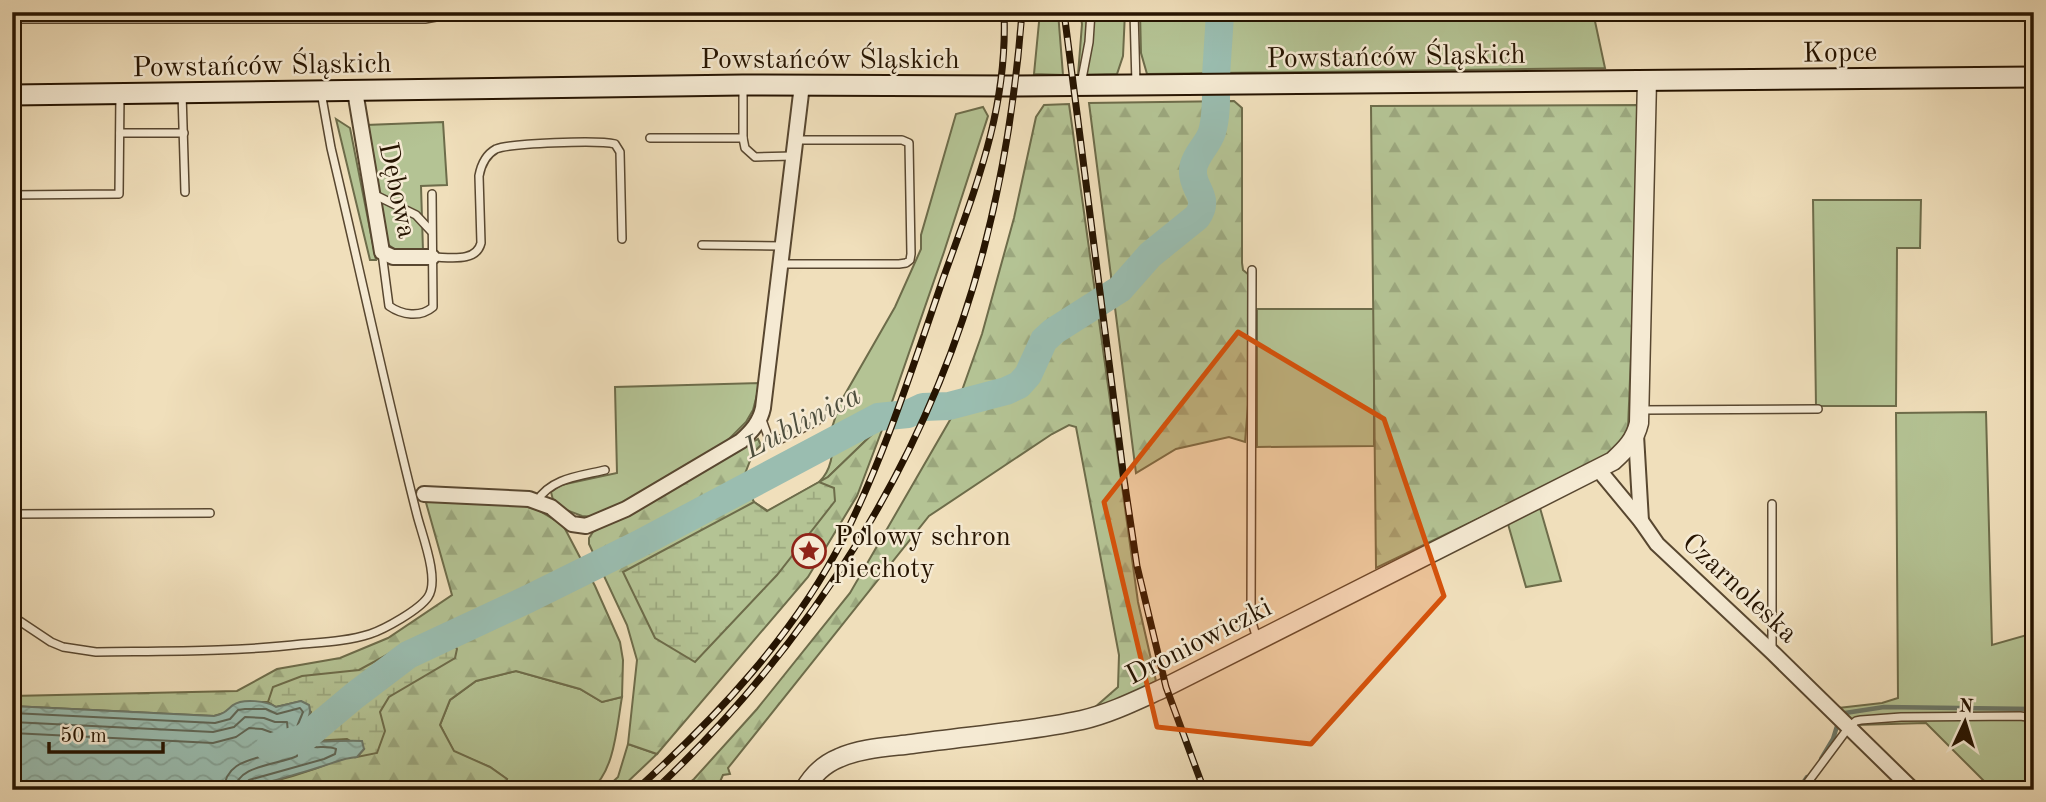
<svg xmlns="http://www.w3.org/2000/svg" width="2046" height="802" font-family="'Old Standard TT',serif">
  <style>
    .green { fill: #b4c394; stroke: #6d6c4a; stroke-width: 2 }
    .forest { fill: url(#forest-firs); stroke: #6d6c4a; stroke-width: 2 }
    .wetland { fill: url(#wetland-marsh); stroke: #6d6c4a; stroke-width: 2 }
    .water { fill: url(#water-waves); stroke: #6c796a; stroke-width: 2 }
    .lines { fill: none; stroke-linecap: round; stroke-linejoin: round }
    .shore { stroke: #606858; stroke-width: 2 }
    .stream { stroke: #6c796a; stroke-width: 4.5 }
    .river { stroke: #9abdb0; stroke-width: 28 }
    .service-casing { stroke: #584730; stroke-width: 10 }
    .minor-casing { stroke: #584730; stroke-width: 18 }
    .tertiary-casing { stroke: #584730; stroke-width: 21 }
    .secondary-casing { stroke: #261401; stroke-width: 23 }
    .service { stroke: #f5ead3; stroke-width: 7 }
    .minor { stroke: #f5ead3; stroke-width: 14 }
    .tertiary { stroke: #f5ead3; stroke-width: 18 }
    .secondary { stroke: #f5ead3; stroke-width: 19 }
    .rail-casing { stroke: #261401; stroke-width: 7 }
    .rail { stroke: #f5ead3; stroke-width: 4.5; stroke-dasharray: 13; stroke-linecap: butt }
    .marked { fill: #d5520b; fill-opacity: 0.2; stroke: #d5520b; stroke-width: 5; stroke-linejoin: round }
    .labels { text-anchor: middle; stroke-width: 5; stroke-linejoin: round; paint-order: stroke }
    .street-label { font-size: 28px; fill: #261401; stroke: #f5ead3 }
    .poi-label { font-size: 28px; fill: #261401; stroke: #f5ead3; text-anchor: start }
    .water-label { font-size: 30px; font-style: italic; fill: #4f4f3e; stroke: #f5ead3 }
  </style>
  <defs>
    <pattern id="forest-firs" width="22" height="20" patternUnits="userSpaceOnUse" patternTransform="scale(1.75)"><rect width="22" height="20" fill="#b4c394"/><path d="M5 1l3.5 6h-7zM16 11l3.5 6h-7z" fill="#9ba77e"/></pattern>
    <pattern id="wetland-marsh" width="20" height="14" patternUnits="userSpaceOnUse" patternTransform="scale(1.75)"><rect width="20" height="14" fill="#b4c394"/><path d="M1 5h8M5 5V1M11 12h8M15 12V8" fill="none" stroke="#9ba77e"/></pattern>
    <pattern id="water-waves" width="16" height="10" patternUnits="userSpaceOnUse" patternTransform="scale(1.75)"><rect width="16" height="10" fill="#9abdb0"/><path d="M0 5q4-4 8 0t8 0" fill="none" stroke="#85a296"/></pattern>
  </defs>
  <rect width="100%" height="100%" fill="#f0dfbb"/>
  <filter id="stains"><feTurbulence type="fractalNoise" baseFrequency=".00286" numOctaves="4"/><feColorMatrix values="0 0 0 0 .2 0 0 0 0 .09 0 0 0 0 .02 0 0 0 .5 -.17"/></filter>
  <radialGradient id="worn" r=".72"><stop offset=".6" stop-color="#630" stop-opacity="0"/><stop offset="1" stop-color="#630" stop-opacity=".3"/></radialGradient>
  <g class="green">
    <polygon points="1040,12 1058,12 1063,75 1034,74"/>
    <polygon points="1080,12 1125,12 1123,56 1117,74 1078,75 1082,24"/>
    <polygon points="1140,12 1593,12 1605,68 1147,74 1141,53"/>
    <path d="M983 107 988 116 944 252 885 422 828 477 819 482C830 472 836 451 829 437L840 403 895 307 921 249V235L956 114Z"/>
    <polygon points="336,119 350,128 376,260 370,260"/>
    <polygon points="443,122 447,185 421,186 423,251 397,251 386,243 366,125"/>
    <polygon points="1813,200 1921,200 1920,248 1897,248 1896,406 1816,406"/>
    <polygon points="1257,309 1374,309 1374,446 1257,447"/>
    <polygon points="760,383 753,410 746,422 724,444 619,509 594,517 582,516 561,508 553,500 551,492 561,485 617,473 615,387"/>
    <polygon points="1986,412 1992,645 2034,633 2034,790 1993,790 1926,723 1856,725 1838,708 1882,703 1898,698 1896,413"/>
    <polygon points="1540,508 1561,581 1526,587 1508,524"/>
    <path d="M516 671 580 689 602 702 622 697C617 724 615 773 590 790H502L507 779 490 767 454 752 440 725 450 700 476 681Z"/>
    <polygon points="628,744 657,754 619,790 604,790 618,777"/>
  </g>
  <g class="forest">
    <polygon points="1234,101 1242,108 1242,263 1243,270 1249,275 1248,405 1245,442 1229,437 1176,449 1136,473 1089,103"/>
    <polygon points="1069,104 1138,602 1156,681 1134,693 1094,708 1118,687 1119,655 1076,427 1069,425 1052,434 929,516 728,768 730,774 723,775 719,784 713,790 680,790 694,779 757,709 850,593 954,413 982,334 1014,218 1036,117 1044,105"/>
    <polygon points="1641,105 1628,429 1619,444 1600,460 1376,568 1371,106"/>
    <polygon points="885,422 857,496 808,577 657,754 628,744 637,660 627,625 589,544 589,538 593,532 758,439 761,445 753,453 743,479 754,502 768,511 828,477"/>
    <path d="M425 499 518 504 538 510 563 525 595 586 620 642 623 660 622 697 602 702 580 689 516 671 476 681 450 700 440 725 454 751 490 767 507 779 502 790H228C266 785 307 773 343 758L347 739 312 741 268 702H244L227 712 214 716 12 706V696L237 691 277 669 340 658 388 638 452 595Z"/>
  </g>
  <g class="wetland">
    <polygon points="819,482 834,488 835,501 777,575 695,662 655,638 623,572 754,502 767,511"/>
    <polygon points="429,635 451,640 457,649 455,658 389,697 380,712 385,731 377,753 357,757 364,749 347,739 312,741 304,738 303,729 311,712 301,701 276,707 268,702 273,687 302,676 359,670 394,651"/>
  </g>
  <path class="water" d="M301 701 309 705C313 718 302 724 304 738 321 745 343 739 362 741L364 749 357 757C343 758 333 763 320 767 290 776 259 786 228 790H12V706L214 716C224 714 226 711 233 705 243 698 267 701 276 707Z"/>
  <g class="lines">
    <g class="shore">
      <path d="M12 713 215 723 230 719 238 710 245 709H266L277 714 300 708 303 712 296 729 300 743C313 751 325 744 336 749L335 754 324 759 249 780 244 784V790"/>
      <path d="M12 722 213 732 234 727 245 717 264 718 275 722H287L289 742 297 753V756C278 765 236 765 235 790"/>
      <path d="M12 733 213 743 236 737 249 728 262 729 276 734 279 751C257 760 225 759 224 790"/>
    </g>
    <g class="stream">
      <polyline points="1845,713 1884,707 2034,709"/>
      <polyline points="1821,759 1833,739 1838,723"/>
      <polyline points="1798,790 1807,777"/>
    </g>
    <path class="river" d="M269 748 304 738 354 696 408 655 528 599 639 544 878 417 908 414 923 407 949 406 1006 391 1019 385 1028 375 1044 340 1054 331 1120 289 1150 255 1197 217C1211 197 1192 189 1193 171 1193 157 1208 145 1212 132 1217 115 1216 95 1216 78 1217 56 1219 34 1220 12"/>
    <g class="service-casing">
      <g id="service">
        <polyline points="1134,12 1136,84"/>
        <polyline points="12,19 425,19 463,12"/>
        <polyline points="1081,84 1089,42 1091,12"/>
        <polyline points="182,93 185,192"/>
        <polyline points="120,133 184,133"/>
        <polyline points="650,138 743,138 743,86"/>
        <polyline points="743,138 745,148 755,157 793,156"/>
        <polyline points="371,193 416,215 431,231"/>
        <polyline points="12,195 119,194 120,94"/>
        <polyline points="702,245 782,246"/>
        <path d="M382 253 389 306C402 315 420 318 433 307L432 194"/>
        <path d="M432 257C449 257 476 263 481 243L479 176C481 165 485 155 496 149 510 143 599 140 615 144L620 152 622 239"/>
        <polyline points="781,264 899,264 906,263 910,260 911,254 909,143 902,140 796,140"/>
        <polyline points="1252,270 1251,619 1257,639"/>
        <polyline points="1641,410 1818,409"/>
        <polyline points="761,417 770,442 773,443 817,421"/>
        <path d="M537 501C551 478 580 476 605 470"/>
        <polyline points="1772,504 1772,651"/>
        <polyline points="12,514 210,513"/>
        <path d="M12 616 51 642 63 647 96 652C165 651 234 652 302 644 325 642 348 641 370 634 385 629 419 610 428 597 440 580 422 535 417 515 386 393 360 270 331 148L321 92"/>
        <polyline points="1802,790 1849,727 1856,721 1861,720 1901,717 2020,716 2034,718"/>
      </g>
    </g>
    <g class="minor-casing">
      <g id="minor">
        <polyline points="355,91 382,252 393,257 432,257"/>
        <polyline points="1636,435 1641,521"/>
        <polyline points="1598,469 1641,521 1657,544 1772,652 1913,790"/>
        <path d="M424 494 529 499 551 507 572 524 586 526 626 509 741 441C752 431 760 422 763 408L802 85"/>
      </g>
    </g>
    <g class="tertiary-casing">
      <path id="tertiary" d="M804 790C812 776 824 764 839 758 861 748 888 747 912 744 968 736 1027 732 1082 720 1112 713 1139 699 1166 687L1613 461C1626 449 1635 440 1639 423L1647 80"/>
    </g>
    <g class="secondary-casing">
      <polyline id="secondary" points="12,95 743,85 1015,86 2034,77"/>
    </g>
    <use href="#service" class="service"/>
    <use href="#minor" class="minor"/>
    <use href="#tertiary" class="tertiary"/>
    <use href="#secondary" class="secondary"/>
    <g class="rail-casing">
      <g id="rail">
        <polyline points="1064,12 1124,479 1137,566 1166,687 1204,790"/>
        <path d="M636 790C716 718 795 634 844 537 885 455 913 366 943 279 975 189 1008 110 1004 12"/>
        <path d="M655 790C811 643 930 457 984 248 1004 171 1016 92 1022 12"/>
      </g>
    </g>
    <use href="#rail" class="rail"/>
  </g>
  <path class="marked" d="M1238 332 1384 419 1444 596 1311 744 1157 727 1104 502Z"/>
  <defs>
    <g id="sight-ring" transform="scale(1.75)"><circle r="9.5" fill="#f5ead3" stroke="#8f2418" stroke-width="1.5"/><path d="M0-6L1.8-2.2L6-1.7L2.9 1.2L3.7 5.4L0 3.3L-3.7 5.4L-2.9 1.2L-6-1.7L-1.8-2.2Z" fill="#8f2418"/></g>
  </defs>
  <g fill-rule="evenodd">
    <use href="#sight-ring" x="809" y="551"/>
  </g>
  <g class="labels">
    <g class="street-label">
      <text transform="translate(1840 51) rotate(-1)" y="10">Kopce</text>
      <text transform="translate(1396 55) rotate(-1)" y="10">Powstańców Śląskich</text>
      <text x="830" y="68">Powstańców Śląskich</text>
      <text transform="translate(262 64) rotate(-1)" y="10">Powstańców Śląskich</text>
      <text transform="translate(399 190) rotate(78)" y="10">Dębowa</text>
      <text transform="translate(1741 587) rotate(43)" y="10">Czarnoleska</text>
      <text transform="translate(1198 640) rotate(-27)" y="10">Droniowiczki</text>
    </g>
    <g class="poi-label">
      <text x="834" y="545">Polowy schron<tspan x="834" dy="32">piechoty</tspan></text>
    </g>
    <g class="water-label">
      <text transform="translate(802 421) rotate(-27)" y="10">Lublinica</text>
    </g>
  </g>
  <rect width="2046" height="802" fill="none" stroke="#f0dfbb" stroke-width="42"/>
  <rect x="14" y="14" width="2018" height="774" fill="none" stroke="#261401" stroke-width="3.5"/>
  <rect x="21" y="21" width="2004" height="760" fill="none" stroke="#261401" stroke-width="2"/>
  <g transform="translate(1965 722) rotate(4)" stroke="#f5ead3" stroke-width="5" paint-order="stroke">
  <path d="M0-5L12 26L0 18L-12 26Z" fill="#261401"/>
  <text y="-10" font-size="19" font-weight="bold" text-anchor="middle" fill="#261401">N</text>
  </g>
  <path d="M49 742v10h114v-10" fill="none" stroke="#261401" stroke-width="3.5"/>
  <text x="60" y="742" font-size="21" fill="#261401" stroke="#f5ead3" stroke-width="5" paint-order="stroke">50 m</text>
  <rect width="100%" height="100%" filter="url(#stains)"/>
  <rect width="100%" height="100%" fill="url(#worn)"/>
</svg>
